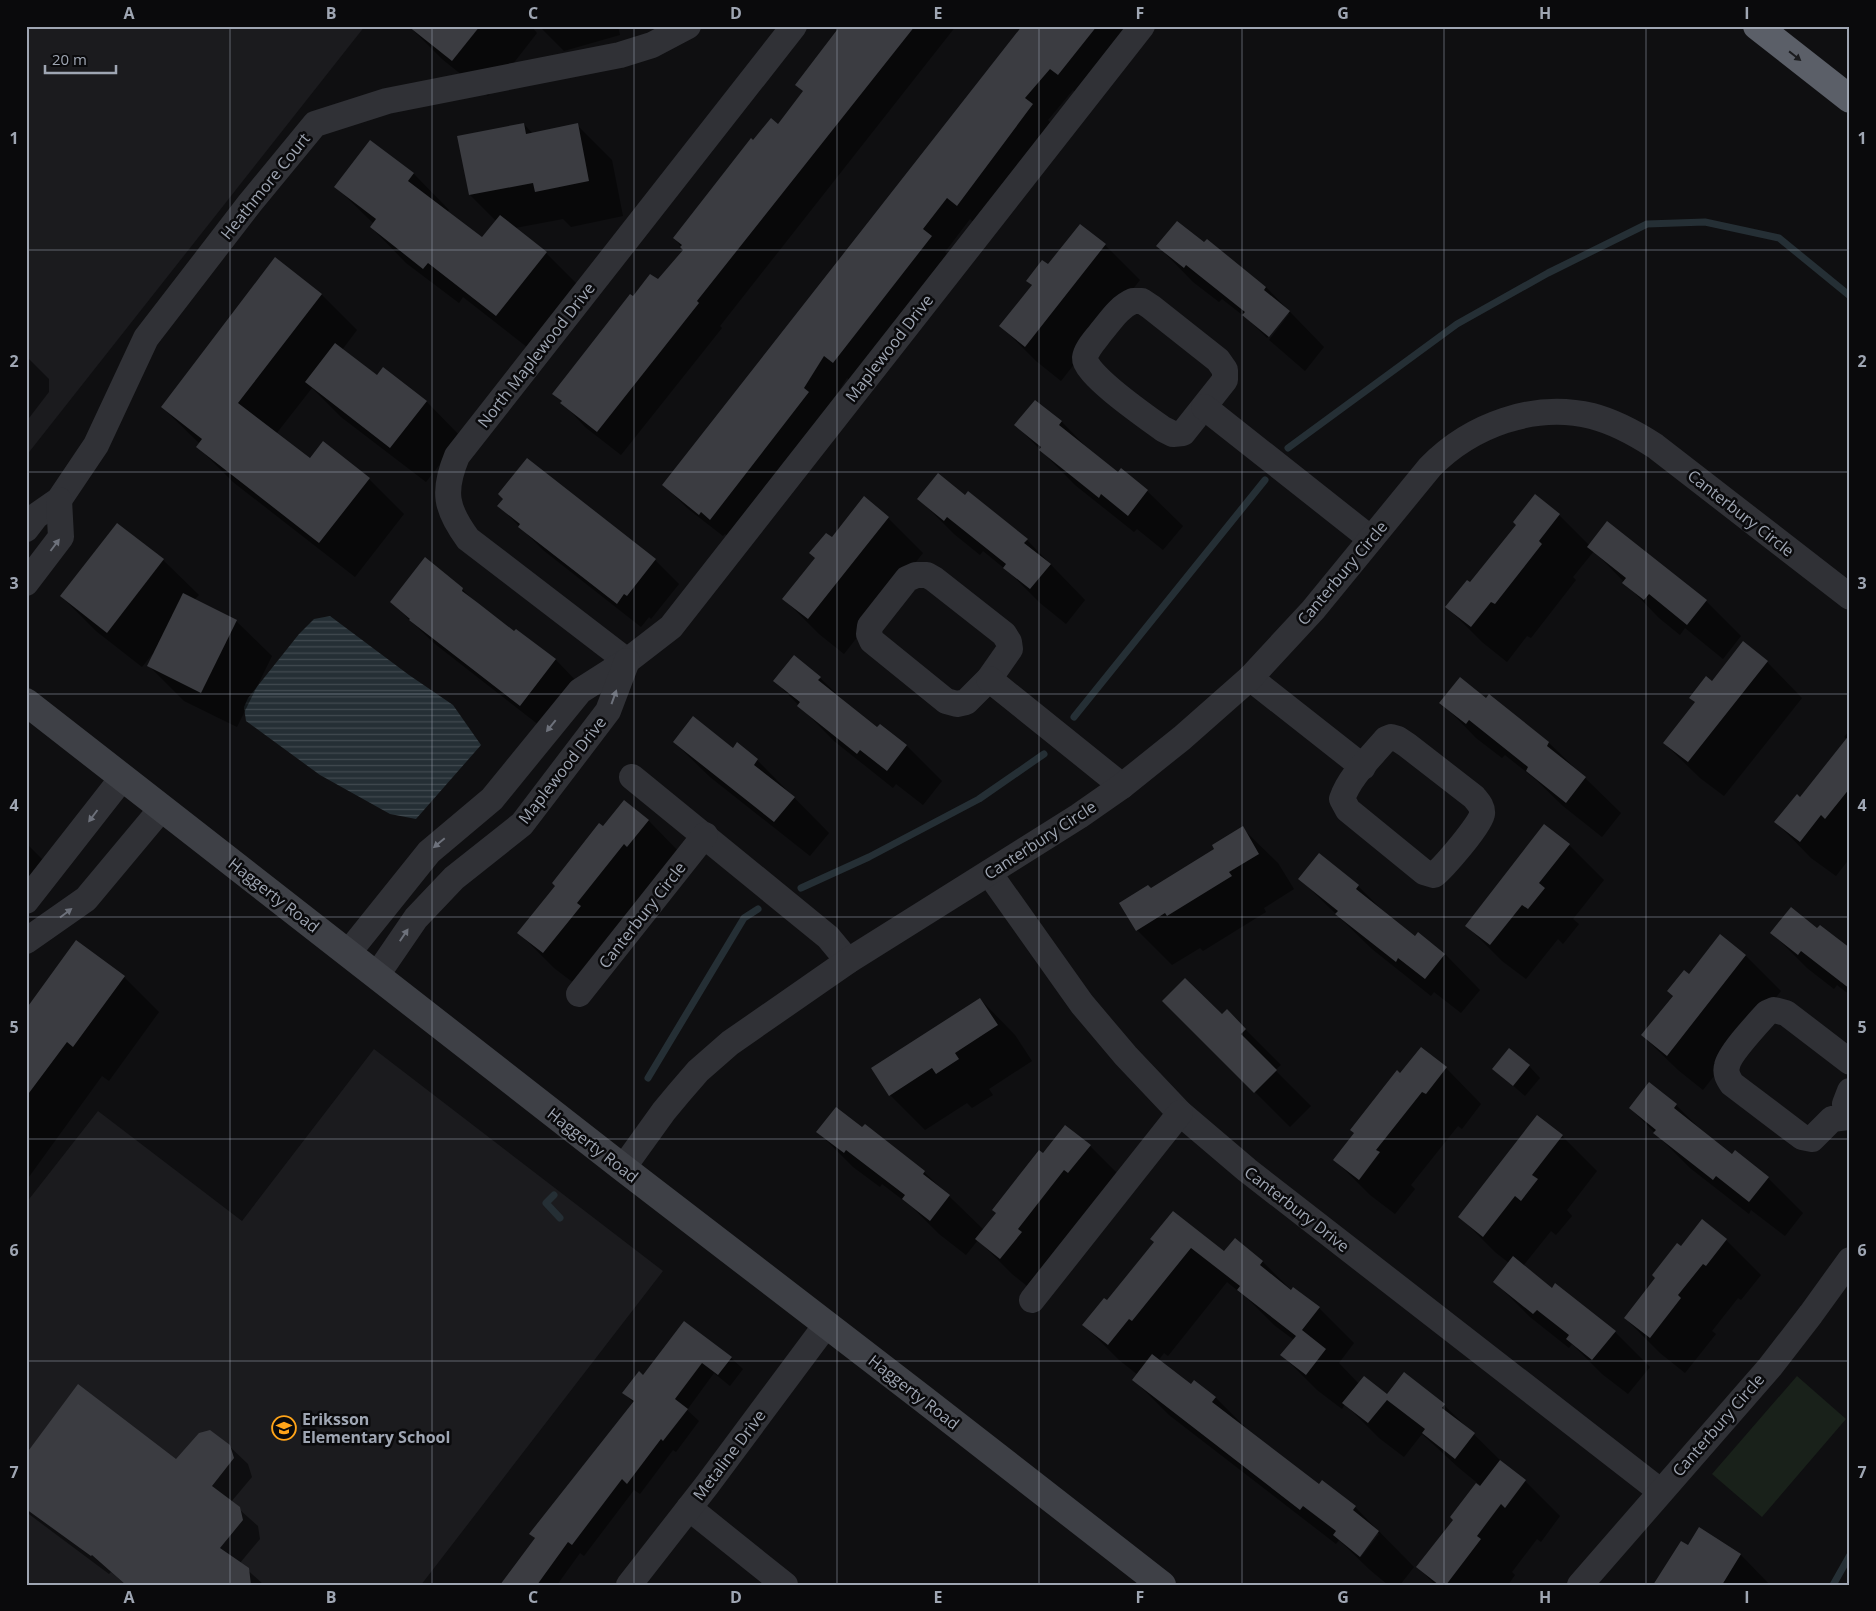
<svg xmlns="http://www.w3.org/2000/svg" width="1876" height="1611" font-family="'Open Sans',sans-serif">
  <style>
    .built { fill: #1b1b1e }
    .green { fill: #19211a }
    .water { fill: url(#water-rules) }
    .shadow { fill: #0007; fill-rule: evenodd }
    .lines { fill: none; stroke-linecap: round; stroke-linejoin: round }
    .stream { stroke: #252f35; stroke-width: 7 }
    .building { fill: #3b3c41 }
    .minor { stroke: #303136; stroke-width: 26 }
    .secondary { stroke: #3e4046; stroke-width: 28 }
    .motorway { stroke: #5b5f68; stroke-width: 28 }
    .oneway { fill: #1a1b1e }
    .oneway2 { fill: #6d717b }
    .grid { fill: none; stroke: #9fa6b3; stroke-width: 1; stroke-opacity: 0.55 }
    .labels { text-anchor: middle; stroke-width: 5; stroke-linejoin: round; paint-order: stroke }
    .street-label { font-size: 16px; fill: #9fa6b3; stroke: #0a0a0c }
    .poi-label { font-size: 16px; font-weight: bold; fill: #9fa6b3; stroke: #0a0a0c; text-anchor: start }
    .neatline { fill: none; stroke: #9fa6b3; stroke-width: 2 }
    .grid-label { font-size: 16px; text-anchor: middle; font-weight: bold; fill: #9fa6b3 }
  </style>
  <defs>
    <pattern id="water-rules" width="6" height="5" patternUnits="userSpaceOnUse" patternTransform="scale(1.25)"><rect width="6" height="5" fill="#252f35"/><path d="M0 2.5h6" fill="none" stroke="#414a50"/></pattern>
  </defs>
  <rect width="100%" height="100%" fill="#0f0f11"/>
  <g class="built">
    <polygon points="26,26 365,26 26,456"/>
    <polygon points="374,1049 663,1271 421,1585 26,1585 26,1203 98,1111 242,1221"/>
  </g>
  <polygon class="green" points="1797,1376 1846,1419 1762,1517 1712,1474"/>
  <polygon class="water" points="330,616 409,675 453,705 481,745 416,819 390,814 320,775 246,721 244,707 248,698 299,634 314,619"/>
  <g class="shadow">
    <polygon points="409,26 531,26 537,33 488,96 442,59"/>
    <polygon points="539,26 618,26 620,35 564,51"/>
    <polygon points="842,26 956,26 720,326 722,328 621,455 585,427 554,393 633,298 658,281 684,250 674,238 753,142 779,126 804,92"/>
    <polygon points="1024,26 1138,26 1081,97 1073,90 1048,120 1055,127 980,228 970,219 945,252 953,260 856,385 847,378 826,411 734,541 725,534 723,536 687,508 664,485"/>
    <polygon points="524,124 533,134 577,125 612,160 623,216 571,227 563,219 515,228 546,253 581,288 532,351 463,297 459,303 406,263 371,227 374,224 336,187 371,142 414,174 449,210 447,212 482,239 496,221 470,195 459,137"/>
    <polygon points="1204,244 1266,287 1324,347 1305,371 1269,340 1289,314 1287,312 1267,338 1250,321 1222,299 1219,302 1193,282 1158,246"/>
    <polygon points="1105,245 1140,280 1061,381 1036,361 1001,326 1033,286 1028,281 1048,266"/>
    <polygon points="275,259 322,295 357,330 342,350 377,377 426,401 461,437 426,482 341,417 312,388 276,434 310,460 369,479 404,514 355,577 233,482 198,447 200,444 162,407"/>
    <polygon points="26,356 49,379 49,392 26,422"/>
    <polygon points="1035,401 1062,422 1091,452 1118,473 1147,491 1183,526 1163,550 1137,529 1134,532 1075,485 1016,425"/>
    <polygon points="965,497 1027,540 1085,600 1066,624 1040,603 1010,573 983,551 980,555 954,534 919,499"/>
    <polygon points="499,506 655,560 679,584 651,619 649,617 641,627 543,550"/>
    <polygon points="1559,515 1590,546 1706,601 1741,636 1723,659 1685,628 1680,635 1659,618 1594,551 1573,577 1576,580 1531,638 1527,636 1507,662 1482,642 1447,607 1471,584"/>
    <polygon points="888,518 923,553 844,654 819,634 784,599 832,539"/>
    <polygon points="118,524 163,560 199,595 194,600 236,621 272,656 237,727 184,701 149,666 154,652 142,667 96,631 61,596"/>
    <polygon points="462,589 478,605 514,633 516,631 556,660 579,684 544,729 435,644 391,602"/>
    <polygon points="1743,643 1767,662 1802,698 1724,796 1700,778 1664,743"/>
    <polygon points="794,657 820,678 850,707 877,729 880,725 907,746 942,781 923,805 896,784 893,788 834,741 775,681"/>
    <polygon points="1486,699 1549,743 1621,813 1602,837 1563,806 1535,779 1505,755 1502,758 1476,738 1441,702"/>
    <polygon points="1850,730 1850,858 1836,876 1811,858 1776,822 1801,799 1847,739 1844,737"/>
    <polygon points="674,742 733,750 737,744 757,760 829,833 810,856 710,777"/>
    <polygon points="648,820 683,856 579,987 554,968 519,933"/>
    <polygon points="1242,828 1278,863 1294,889 1264,908 1266,912 1203,951 1200,948 1172,965 1137,930 1151,889 1216,849"/>
    <polygon points="26,843 58,875 26,919"/>
    <polygon points="1569,845 1604,880 1573,919 1579,924 1563,944 1558,939 1526,979 1502,961 1467,926"/>
    <polygon points="1300,879 1358,886 1386,914 1416,937 1445,954 1480,990 1461,1013 1434,992 1431,996 1372,949"/>
    <polygon points="1818,930 1850,950 1850,995 1837,985 1834,989 1807,968 1772,933"/>
    <polygon points="1720,936 1746,956 1781,991 1703,1090 1678,1070 1642,1035"/>
    <polygon points="124,977 159,1012 109,1081 102,1076 26,1181 26,1010"/>
    <polygon points="980,999 1015,1035 1032,1061 989,1089 993,1095 972,1108 967,1103 925,1130 890,1095"/>
    <polygon points="1164,1001 1222,1016 1227,1011 1281,1065 1275,1070 1311,1106 1290,1127"/>
    <polygon points="1421,1049 1446,1068 1481,1104 1462,1129 1458,1126 1411,1185 1415,1189 1395,1214 1370,1195 1335,1160"/>
    <polygon points="1529,1066 1540,1078 1525,1096 1494,1069"/>
    <polygon points="1649,1084 1676,1105 1707,1136 1732,1156 1768,1178 1803,1213 1785,1236 1751,1210 1749,1214 1690,1168 1630,1108"/>
    <polygon points="865,1126 924,1172 984,1230 1044,1154 1090,1146 1125,1181 1036,1293 1012,1274 978,1240 966,1255 939,1234 912,1207 882,1184 880,1187 853,1167 818,1132 862,1129"/>
    <polygon points="1562,1136 1597,1171 1567,1210 1572,1216 1556,1235 1551,1231 1523,1266 1552,1289 1615,1332 1650,1367 1628,1394 1602,1374 1572,1344 1569,1348 1530,1317 1495,1282 1509,1263 1495,1252 1460,1217"/>
    <path d="M1235 1240 1263 1262 1292 1291 1319 1308 1354 1343 1339 1363 1359 1384 1387 1396 1404 1374 1444 1405 1507 1467 1525 1481 1560 1516 1541 1542 1537 1539 1512 1572 1515 1575 1508 1585H1435L1418 1567 1481 1486 1459 1468 1422 1434 1404 1457 1379 1438 1345 1404 1342 1409 1317 1390 1282 1355 1294 1340 1274 1325 1248 1299 1227 1282 1168 1356 1164 1353 1158 1361 1191 1386 1216 1398 1251 1433 1319 1486 1323 1482 1355 1507 1414 1567 1400 1585H1388L1370 1570 1339 1540 1336 1544 1169 1415 1134 1380 1138 1375 1119 1360 1084 1325 1107 1302 1155 1242 1224 1253ZM1377 1532 1379 1534 1361 1557 1359 1555Z"/>
    <polygon points="1726,1240 1761,1275 1741,1300 1738,1298 1712,1331 1716,1334 1685,1373 1660,1353 1625,1318 1681,1248"/>
    <polygon points="685,1323 731,1358 743,1369 730,1386 714,1373 687,1410 699,1421 676,1452 673,1450 640,1494 634,1490 584,1556 580,1553 557,1585 502,1585 536,1539 531,1534 634,1403 624,1393 644,1376"/>
    <polygon points="229,1446 248,1464 252,1477 231,1502 258,1526 260,1539 240,1563 264,1585 126,1585 111,1572 109,1574 26,1512 26,1456 177,1460"/>
    <polygon points="1699,1529 1741,1555 1770,1585 1654,1585 1688,1547"/>
  </g>
  <g class="lines">
    <g class="stream">
      <polyline points="1288,448 1457,324 1548,273 1647,224 1705,222 1779,238 1850,296"/>
      <polyline points="1074,717 1265,480"/>
      <polyline points="801,888 869,857 979,799 1044,754"/>
      <polyline points="648,1078 744,918 758,909"/>
      <polyline points="554,1195 546,1203 560,1218"/>
      <polyline points="1833,1585 1850,1555"/>
    </g>
  </g>
  <g class="building">
    <polygon points="408,26 480,26 452,61"/>
    <polygon points="840,26 915,26 697,301 699,303 597,432 560,403 562,401 552,394 630,294 633,296 650,274 658,279 683,250 680,247 682,245 673,238 751,138 753,140 771,118 778,124 803,91 795,85"/>
    <polygon points="1022,26 1097,26 1058,75 1050,69 1025,98 1033,104 957,206 947,198 923,229 932,236 833,363 824,356 804,388 809,392 710,520 701,512 699,515 662,485"/>
    <polygon points="524,123 526,134 578,123 589,181 535,192 533,183 469,195 457,136"/>
    <polygon points="370,140 414,173 408,181 482,237 500,215 547,252 496,316 428,263 423,269 370,227 376,219 334,187"/>
    <polygon points="1177,221 1204,242 1207,239 1266,287 1264,290 1290,311 1269,337 1242,315 1245,312 1186,265 1184,268 1156,246"/>
    <polygon points="1080,224 1106,244 1025,347 999,326 1032,285 1026,281 1042,260 1048,264"/>
    <polygon points="275,257 322,294 238,403 310,458 323,441 370,478 319,543 196,447 202,439 161,407"/>
    <polygon points="335,343 377,375 383,367 427,401 390,448 305,382"/>
    <polygon points="1035,400 1062,421 1059,425 1118,472 1121,468 1148,490 1128,516 1101,494 1099,498 1039,450 1041,447 1014,425"/>
    <polygon points="527,458 656,559 627,596 624,594 617,604 518,527 520,524 497,506 503,499 498,494"/>
    <polygon points="938,473 965,495 968,491 1028,539 1024,543 1051,564 1030,589 1003,568 1006,564 947,517 944,521 917,499"/>
    <polygon points="1535,494 1560,514 1539,541 1542,544 1495,604 1491,602 1471,627 1445,607 1467,580 1470,582 1516,525 1513,522"/>
    <polygon points="864,496 889,517 808,619 782,599 815,558 809,553 826,533 832,537"/>
    <polygon points="1607,521 1707,600 1687,625 1649,594 1644,600 1622,583 1626,578 1587,547"/>
    <polygon points="117,523 164,559 107,633 60,596"/>
    <polygon points="425,557 463,588 462,591 478,603 514,631 516,629 556,659 520,706 409,620 410,619 390,602"/>
    <polygon points="183,593 237,620 201,693 147,666"/>
    <polygon points="1743,641 1768,661 1688,762 1663,743 1695,702 1689,698 1706,676 1712,681"/>
    <polygon points="794,655 821,677 818,680 877,727 880,724 907,745 887,771 860,750 857,754 797,706 800,702 773,681"/>
    <polygon points="1460,677 1486,698 1489,694 1549,742 1547,746 1586,777 1566,803 1526,771 1528,767 1469,720 1466,724 1439,703"/>
    <polygon points="693,716 733,748 737,742 758,759 754,765 795,797 774,822 673,742"/>
    <polygon points="1850,734 1850,788 1825,819 1821,815 1800,842 1774,822 1797,794 1800,797"/>
    <polygon points="624,800 649,820 627,847 624,844 577,903 581,906 543,953 517,933 555,886 552,883 599,823 603,826"/>
    <polygon points="1544,824 1570,844 1539,883 1545,888 1528,909 1522,905 1490,945 1465,926"/>
    <polygon points="1243,826 1259,854 1229,872 1232,876 1167,916 1165,913 1136,931 1119,903 1148,885 1151,888 1214,849 1212,845"/>
    <polygon points="1319,853 1359,885 1356,889 1415,936 1418,932 1445,954 1425,979 1398,958 1396,962 1335,914 1338,911 1298,879"/>
    <polygon points="1791,907 1817,928 1820,925 1850,948 1850,989 1801,951 1798,955 1770,933"/>
    <polygon points="1720,934 1746,955 1667,1056 1641,1035 1673,996 1667,991 1684,970 1689,974"/>
    <polygon points="76,940 125,976 73,1047 67,1042 26,1097 26,1009"/>
    <polygon points="1185,978 1222,1014 1227,1009 1246,1029 1241,1034 1277,1070 1254,1093 1162,1001"/>
    <polygon points="980,998 998,1025 955,1053 959,1059 936,1074 932,1068 889,1096 871,1068"/>
    <polygon points="1421,1047 1447,1067 1426,1094 1422,1092 1376,1150 1380,1152 1359,1180 1333,1160 1354,1133 1350,1130 1397,1070 1400,1073"/>
    <polygon points="1509,1048 1530,1065 1513,1086 1492,1069"/>
    <polygon points="1649,1082 1677,1104 1674,1108 1732,1154 1735,1150 1769,1177 1749,1202 1716,1176 1713,1180 1653,1133 1656,1130 1629,1108"/>
    <polygon points="836,1107 862,1127 865,1124 925,1171 923,1174 950,1195 930,1221 902,1199 905,1195 846,1150 844,1153 816,1132"/>
    <polygon points="1537,1115 1563,1135 1532,1175 1538,1179 1521,1201 1515,1196 1483,1237 1458,1217"/>
    <polygon points="1065,1125 1091,1145 1068,1173 1064,1170 1018,1229 1022,1232 1000,1259 975,1239 996,1213 992,1210 1039,1150 1043,1153"/>
    <polygon points="1173,1211 1224,1251 1235,1238 1263,1261 1260,1265 1291,1290 1293,1287 1320,1307 1302,1330 1326,1349 1306,1375 1280,1355 1296,1336 1237,1290 1240,1286 1191,1248 1132,1321 1129,1319 1108,1345 1082,1325 1104,1298 1107,1300 1154,1242 1150,1239"/>
    <polygon points="1702,1219 1727,1239 1706,1266 1703,1264 1678,1295 1681,1298 1650,1338 1624,1318 1655,1278 1652,1275 1677,1243 1681,1246"/>
    <polygon points="1513,1256 1552,1288 1555,1283 1616,1331 1592,1360 1566,1339 1569,1335 1537,1310 1533,1314 1493,1282"/>
    <polygon points="684,1321 732,1357 718,1375 702,1363 675,1399 688,1409 663,1441 661,1439 627,1484 622,1479 572,1545 568,1542 537,1585 500,1585 535,1538 529,1534 634,1401 622,1393 639,1371 643,1375"/>
    <polygon points="1152,1354 1191,1384 1194,1380 1216,1397 1212,1402 1319,1484 1322,1480 1356,1506 1353,1510 1379,1531 1360,1557 1333,1535 1336,1531 1303,1506 1300,1510 1132,1380"/>
    <polygon points="1404,1372 1445,1404 1442,1408 1475,1433 1455,1459 1422,1433 1425,1429 1387,1400 1368,1423 1342,1403 1364,1376 1387,1394"/>
    <polygon points="78,1384 176,1459 199,1433 210,1430 230,1445 234,1458 212,1486 240,1507 243,1520 220,1548 249,1568 251,1585 126,1585 92,1555 91,1556 26,1509 26,1454"/>
    <polygon points="1500,1460 1526,1480 1505,1508 1501,1504 1477,1536 1481,1539 1446,1585 1439,1585 1416,1567 1453,1520 1450,1517 1476,1483 1480,1486"/>
    <polygon points="1699,1527 1741,1554 1722,1585 1653,1585 1681,1541 1688,1545"/>
  </g>
  <g class="lines">
    <g class="minor">
      <path d="M1133 301H1142L1151 307 1218 360 1225 370V380L1183 433 1173 434 1163 429C1148 418 1084 374 1085 358 1086 349 1096 339 1101 332 1111 320 1119 307 1133 301Z"/>
      <polyline points="1204,407 1371,539"/>
      <polyline points="26,529 36,516 59,500 96,445 146,338 250,203 315,124 387,101 620,55 652,45 688,26"/>
      <polygon points="916,575 927,575 934,579 1004,634 1009,642 1010,649 989,679 966,702 957,704 946,701 872,641 869,634 870,626 907,579"/>
      <polyline points="26,583 61,537 59,500"/>
      <path d="M627 661 468 539C446 509 442 492 457 456L794 26"/>
      <polyline points="1250,678 1363,767"/>
      <polyline points="989,679 1122,786"/>
      <path d="M1391 737 1398 739 1407 745 1474 797C1478 802 1483 807 1482 814 1482 823 1443 868 1434 875L1424 872 1348 810 1342 799C1349 777 1371 757 1386 739Z"/>
      <polyline points="632,777 828,937 848,961"/>
      <polyline points="989,873 1082,1004 1126,1056 1180,1113 1247,1170 1660,1491"/>
      <polyline points="26,901 123,777"/>
      <polyline points="26,941 86,899 162,808"/>
      <polyline points="348,953 429,852 492,799 580,691 627,661 671,627 1142,26"/>
      <polyline points="377,975 416,918 454,878 522,824 608,711 627,661"/>
      <polyline points="579,994 705,835"/>
      <path d="M1850 1062 1786 1013 1774 1010 1767 1013C1758 1023 1729 1054 1727 1066 1725 1073 1728 1078 1732 1084L1802 1137 1812 1139 1832 1119 1848 1117 1845 1104 1850 1091"/>
      <path d="M623 1168 664 1111 679 1093 698 1071 730 1043 848 961 1079 816 1122 786 1182 738 1250 678 1313 610 1430 467C1471 425 1534 402 1592 416 1615 422 1635 433 1655 446L1850 597"/>
      <polyline points="1032,1300 1180,1113"/>
      <polyline points="689,1508 785,1585"/>
      <polyline points="629,1585 707,1485 826,1325"/>
      <polyline points="1580,1585 1770,1367 1811,1314 1850,1260"/>
    </g>
    <polyline class="secondary" points="26,702 623,1168 922,1398 1162,1585"/>
    <polyline class="motorway" points="1757,26 1850,99"/>
  </g>
  <defs><path id="oneway-solid" d="M-6-.8H1V-3.2L6.5 0L1 3.2V.8H-6Z" transform="scale(1.25)"/></defs>
  <use class="oneway" href="#oneway-solid" transform="translate(1795 56) rotate(38)"/>
  <g class="oneway2">
    <use href="#oneway-solid" transform="translate(55 545) rotate(-53)"/>
    <use href="#oneway-solid" transform="translate(614 697) rotate(-70)"/>
    <use href="#oneway-solid" transform="translate(551 726) rotate(129)"/>
    <use href="#oneway-solid" transform="translate(93 816) rotate(127)"/>
    <use href="#oneway-solid" transform="translate(439 843) rotate(140)"/>
    <use href="#oneway-solid" transform="translate(66 913) rotate(-37)"/>
    <use href="#oneway-solid" transform="translate(404 935) rotate(-56)"/>
  </g>
  <path class="grid" d="M230 26V1585M432 26V1585M634 26V1585M837 26V1585M1039 26V1585M1242 26V1585M1444 26V1585M1646 26V1585M26 250H1850M26 472H1850M26 694H1850M26 917H1850M26 1139H1850M26 1361H1850"/>
  <defs>
    <g id="school-ring" transform="scale(1.25)"><circle r="9.5" fill="#0a0a0c" stroke="#ffa419" stroke-width="1.5"/><path d="M0-5L7-2L0 1L-7-2ZM-4 1L0 2.5L4 1V4Q0 6-4 4Z" fill="#ffa419"/></g>
  </defs>
  <g fill-rule="evenodd">
    <use href="#school-ring" x="284" y="1428"/>
  </g>
  <g class="labels">
    <g class="street-label">
      <text transform="translate(265 186) rotate(-51)" y="6">Heathmore Court</text>
      <text transform="translate(889 348) rotate(-52)" y="6">Maplewood Drive</text>
      <text transform="translate(536 355) rotate(-52)" y="6">North Maplewood Drive</text>
      <text transform="translate(1741 513) rotate(38)" y="6">Canterbury Circle</text>
      <text transform="translate(1342 573) rotate(-50)" y="6">Canterbury Circle</text>
      <text transform="translate(562 770) rotate(-52)" y="6">Maplewood Drive</text>
      <text transform="translate(1040 840) rotate(-33)" y="6">Canterbury Circle</text>
      <text transform="translate(274 895) rotate(38)" y="6">Haggerty Road</text>
      <text transform="translate(642 915) rotate(-52)" y="6">Canterbury Circle</text>
      <text transform="translate(593 1145) rotate(38)" y="6">Haggerty Road</text>
      <text transform="translate(1297 1209) rotate(38)" y="6">Canterbury Drive</text>
      <text transform="translate(914 1392) rotate(38)" y="6">Haggerty Road</text>
      <text transform="translate(1718 1425) rotate(-49)" y="6">Canterbury Circle</text>
      <text transform="translate(729 1455) rotate(-53)" y="6">Metaline Drive</text>
    </g>
    <g class="poi-label">
      <text x="302" y="1425">Eriksson<tspan x="302" dy="18">Elementary School</tspan></text>
    </g>
  </g>
  <rect width="1876" height="1611" fill="none" stroke="#0a0a0c" stroke-width="55"/>
  <path d="M45 65v8h71v-8" fill="none" stroke="#9fa6b3" stroke-width="2.5"/>
  <text x="52" y="65" font-size="15" fill="#9fa6b3" stroke="#0a0a0c" stroke-width="4" paint-order="stroke">20 m</text>
  <rect x="28" y="28" width="1820" height="1556" class="neatline"/>
  <g class="grid-label">
    <text x="129" y="19">A</text>
    <text x="331" y="19">B</text>
    <text x="533" y="19">C</text>
    <text x="736" y="19">D</text>
    <text x="938" y="19">E</text>
    <text x="1140" y="19">F</text>
    <text x="1343" y="19">G</text>
    <text x="1545" y="19">H</text>
    <text x="1747" y="19">I</text>
    <text x="14" y="144">1</text>
    <text x="1862" y="144">1</text>
    <text x="14" y="367">2</text>
    <text x="1862" y="367">2</text>
    <text x="14" y="589">3</text>
    <text x="1862" y="589">3</text>
    <text x="14" y="811">4</text>
    <text x="1862" y="811">4</text>
    <text x="14" y="1033">5</text>
    <text x="1862" y="1033">5</text>
    <text x="14" y="1256">6</text>
    <text x="1862" y="1256">6</text>
    <text x="14" y="1478">7</text>
    <text x="1862" y="1478">7</text>
    <text x="129" y="1603">A</text>
    <text x="331" y="1603">B</text>
    <text x="533" y="1603">C</text>
    <text x="736" y="1603">D</text>
    <text x="938" y="1603">E</text>
    <text x="1140" y="1603">F</text>
    <text x="1343" y="1603">G</text>
    <text x="1545" y="1603">H</text>
    <text x="1747" y="1603">I</text>
  </g>
</svg>
